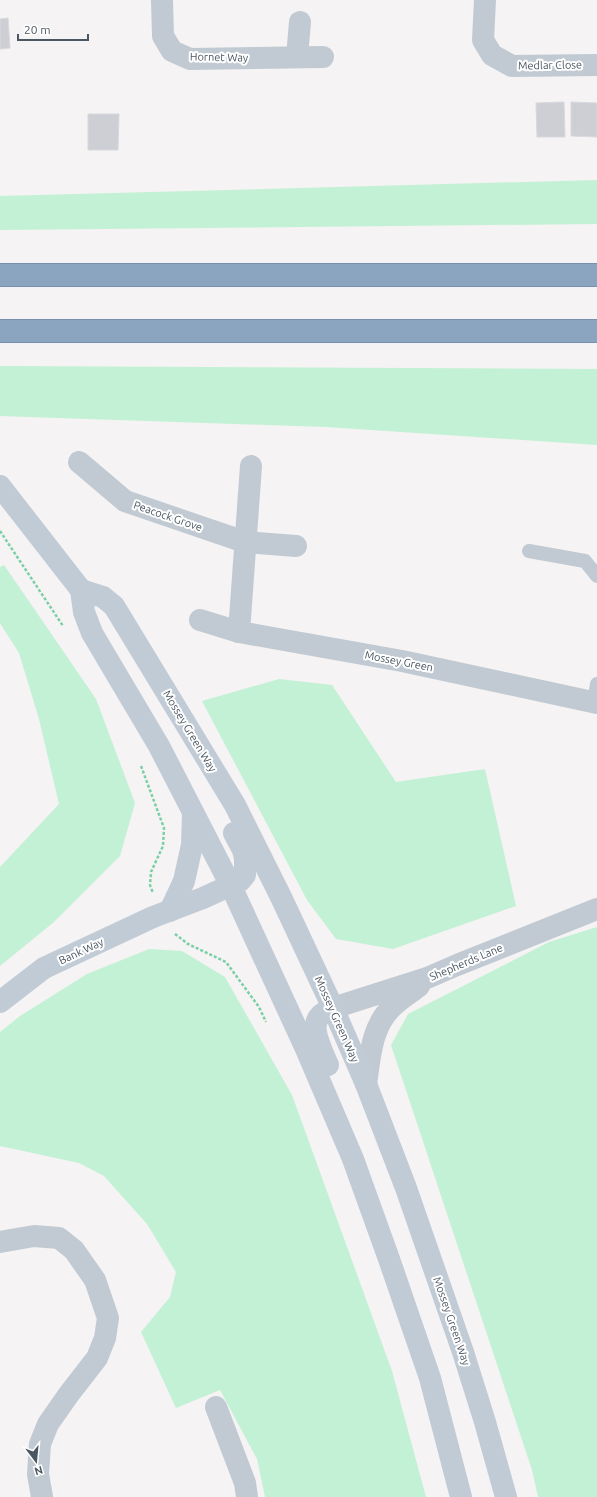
<svg xmlns="http://www.w3.org/2000/svg" width="597" height="1497" font-family="Ubuntu,sans-serif">
  <style>
    .green { fill: #c3f1d5 }
    .building { fill: #cdcfd5; stroke: #d7d9de }
    .lines { fill: none; stroke-linecap: round; stroke-linejoin: round }
    .highway-casing { stroke: #7690ad; stroke-width: 24 }
    .path { stroke: #7ad0a6; stroke-width: 2.5; stroke-dasharray: 3 2; stroke-linecap: butt }
    .lane { stroke: #c1cad2; stroke-width: 14 }
    .street { stroke: #c1cad2; stroke-width: 22 }
    .secondary { stroke: #c1cbd6; stroke-width: 22 }
    .highway { stroke: #8ba5c1; stroke-width: 22 }
    .labels { text-anchor: middle; stroke-width: 4; stroke-linejoin: round; paint-order: stroke }
    .street-label { font-size: 11px; fill: #4a5661; stroke: #fff }
  </style>
  <rect width="100%" height="100%" fill="#f5f3f3"/>
  <g class="green">
    <polygon points="597,180 597,224 0,230 0,196"/>
    <polygon points="0,366 597,369 597,445 326,427 0,416"/>
    <polygon points="4,565 96,699 135,803 120,856 54,922 0,966 0,867 59,804 39,719 19,653 0,623 0,567"/>
    <polygon points="279,679 332,685 396,782 485,769 516,906 393,949 336,939 307,900 202,701"/>
    <polygon points="597,927 597,1497 538,1497 532,1470 391,1045 408,1014 549,942"/>
    <polygon points="149,949 182,951 225,977 292,1095 392,1371 426,1497 265,1497 257,1459 220,1390 176,1408 141,1332 170,1297 176,1272 147,1224 104,1176 79,1163 0,1146 0,1032 20,1016 87,974"/>
  </g>
  <g class="building">
    <polygon points="8,18 10,48 0,49 0,19"/>
    <polygon points="564,102 565,137 537,137 536,103"/>
    <polygon points="571,102 597,103 597,137 571,136"/>
    <polygon points="88,114 119,114 118,150 88,150"/>
  </g>
  <g class="lines">
    <g class="highway-casing">
      <g id="highway">
        <polyline points="0,275 597,275"/>
        <polyline points="0,331 597,331"/>
      </g>
    </g>
    <g class="path">
      <polyline points="0,531 63,626"/>
      <polyline points="141,766 164,828 163,846 151,872 150,885 153,893"/>
      <polyline points="175,934 188,944 226,962 259,1007 266,1022"/>
    </g>
    <g class="lane">
      <polyline points="529,551 585,561 597,576"/>
      <polyline points="594,702 597,684"/>
    </g>
    <g class="street">
      <polyline points="162,0 163,36 172,51 190,59 323,57"/>
      <polyline points="485,0 483,40 492,55 512,66 597,65"/>
      <polyline points="297,57 300,22"/>
      <polyline points="79,462 125,501 245,542 296,546"/>
      <polyline points="200,620 239,632 402,661 597,703"/>
      <polyline points="239,632 251,466"/>
      <polyline points="333,1008 427,978 457,965 597,909"/>
      <path d="M366 1084C370 1058 371 1027 392 1007 400 999 410 993 419 986"/>
      <polyline points="0,1242 34,1236 59,1238 74,1250 95,1280 108,1318 105,1338 97,1358 69,1394 48,1424 40,1444 38,1474 42,1497"/>
      <polyline points="216,1407 245,1483 247,1497"/>
    </g>
    <g class="secondary">
      <polyline points="0,486 81,590 84,612 92,633 159,746 193,812 231,886 306,1049 353,1159 389,1259 430,1378 461,1497"/>
      <polyline points="81,590 103,597 114,606 235,805 281,897 333,1008 366,1084 406,1188 463,1352 485,1422 506,1497"/>
      <polyline points="170,911 184,881 192,845 193,814"/>
      <polyline points="0,1002 44,968 153,917 203,898 240,881 245,875 245,858 243,850 234,833"/>
      <path d="M328 1065C323 1053 309 1026 320 1016 323 1012 329 1010 333 1008"/>
    </g>
    <use href="#highway" class="highway"/>
  </g>
  <g class="labels">
    <g class="street-label">
      <text transform="translate(219 57) rotate(1)" y="4">Hornet Way</text>
      <text transform="translate(550 65) rotate(-1)" y="4">Medlar Close</text>
      <text transform="translate(168 516) rotate(19)" y="4">Peacock Grove</text>
      <text transform="translate(399 661) rotate(11)" y="4">Mossey Green</text>
      <text transform="translate(190 731) rotate(59)" y="4">Mossey Green Way</text>
      <text transform="translate(81 951) rotate(-25)" y="4">Bank Way</text>
      <text transform="translate(466 962) rotate(-23)" y="4">Shepherds Lane</text>
      <text transform="translate(337 1019) rotate(66)" y="4">Mossey Green Way</text>
      <text transform="translate(452 1321) rotate(71)" y="4">Mossey Green Way</text>
    </g>
  </g>
  <g transform="translate(36 1461) rotate(164)" stroke="#ffffff" stroke-width="3" paint-order="stroke">
  <path d="M0-3L7 15L0 10L-7 15Z" fill="#4a5661"/>
  <text y="-6" font-size="11" font-weight="bold" text-anchor="middle" fill="#4a5661">N</text>
  </g>
  <path d="M18 34v6h70v-6" fill="none" stroke="#4a5661" stroke-width="2"/>
  <text x="24" y="34" font-size="12" fill="#4a5661" stroke="#ffffff" stroke-width="3" paint-order="stroke">20 m</text>
</svg>
